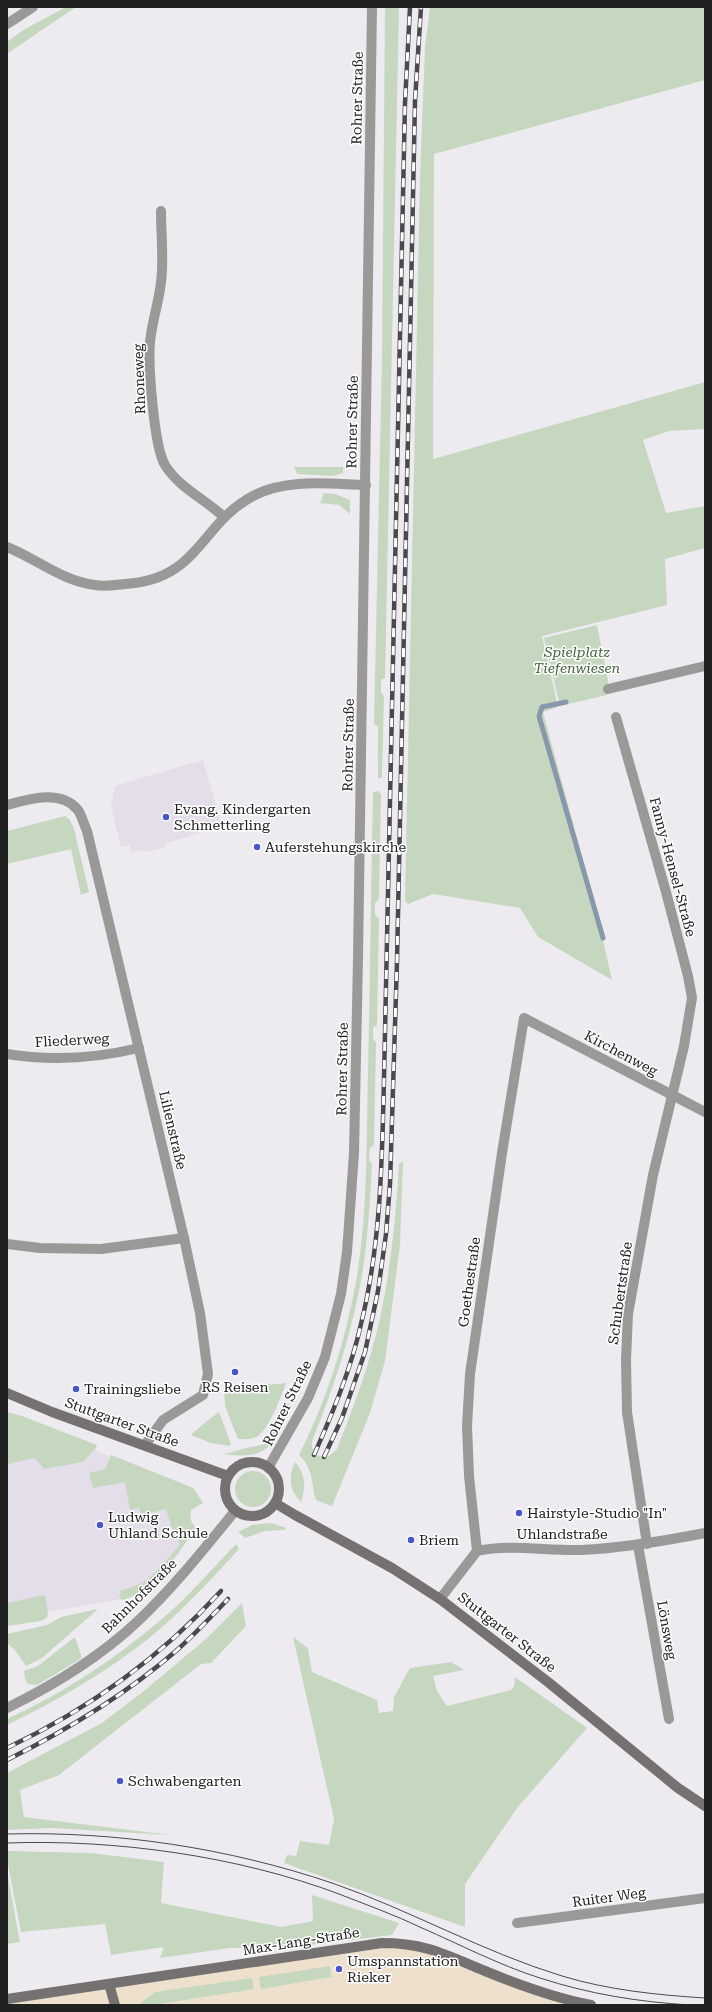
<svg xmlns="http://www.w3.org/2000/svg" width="712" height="2012" font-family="'Roboto Serif',serif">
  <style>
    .industrial { fill: #ede1cd }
    .built { fill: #e3dee9 }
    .green { fill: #c6d7c0 }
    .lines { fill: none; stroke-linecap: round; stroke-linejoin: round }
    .stream { stroke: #8798ac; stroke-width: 5 }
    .minor { stroke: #9b9998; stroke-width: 10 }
    .tertiary { stroke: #9b9998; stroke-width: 10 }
    .secondary { stroke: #747170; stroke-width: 10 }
    .tram { stroke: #4a4a4c; stroke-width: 1 }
    .rail-casing { stroke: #4a4a4c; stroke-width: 4.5 }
    .rail { stroke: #fff; stroke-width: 3; stroke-dasharray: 9; stroke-linecap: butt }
    .poi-dot { fill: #4a56cb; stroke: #fff; stroke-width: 1.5 }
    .labels { text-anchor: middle; stroke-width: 3; stroke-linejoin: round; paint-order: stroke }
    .street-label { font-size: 14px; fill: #212122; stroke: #fff }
    .park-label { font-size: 14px; font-style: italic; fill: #426236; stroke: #fff }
    .poi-label { font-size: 14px; fill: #212122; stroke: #fff; text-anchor: start }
  </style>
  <rect width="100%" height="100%" fill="#edebef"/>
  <polygon class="industrial" points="399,1943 591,2005 7,2005 7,1999"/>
  <g class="built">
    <polygon points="203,760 222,827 166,843 164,848 147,852 144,850 131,853 130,845 121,847 111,806 115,786"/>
    <polygon points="42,1431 182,1483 192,1507 189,1514 190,1522 194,1528 149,1584 121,1599 7,1619 7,1437"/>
  </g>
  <g class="green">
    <polygon points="66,7 76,7 8,53 7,42 25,29"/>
    <polygon points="385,7 399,7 385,678 381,680 381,693 384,696 382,777 378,779 378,727 374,724 382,357"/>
    <polygon points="430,7 705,7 705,80 434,154 433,459 705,382 705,429 669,431 643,440 666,513 705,506 705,548 665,559 667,605 542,636 558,707 543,712 594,901 612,980 538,937 520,908 433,894 408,904 405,901 420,177 425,47"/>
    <polygon points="294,467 343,467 343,473 333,476 297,474"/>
    <polygon points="324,493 335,494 350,500 350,514 339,505 320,503"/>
    <polygon points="597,625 608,680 607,695 560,706 544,638"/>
    <path d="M378 791 381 794 379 899 375 903V914L379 919 377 1025 373 1028V1039L376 1042 374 1145 370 1148 369 1160 372 1164C370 1201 368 1238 362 1275 352 1333 334 1387 312 1441 311 1453 316 1459 329 1456L337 1449C354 1406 370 1363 380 1318 391 1267 396 1216 399 1164L403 1161 400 1245 385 1361 370 1413 332 1506 316 1500C310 1481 315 1471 299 1455 327 1400 345 1341 356 1282 368 1214 366 1142 368 1073 370 979 371 886 373 792Z"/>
    <polygon points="65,816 70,820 74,829 89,892 81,895 71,849 7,864 7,831"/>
    <path d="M286 1383C282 1395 268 1432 256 1437 251 1440 244 1439 238 1439L225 1406 224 1389Z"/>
    <polygon points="286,1403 289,1404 285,1422 276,1438 272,1436 272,1429 278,1420"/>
    <polygon points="7,1412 22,1416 97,1445 96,1448 83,1462 44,1469 35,1458 7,1464"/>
    <polygon points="219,1412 231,1444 229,1446 211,1443 191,1435 203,1424"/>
    <path d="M265 1443 270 1445C258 1458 238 1456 223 1454 232 1453 237 1450 246 1448 253 1446 258 1447 265 1443Z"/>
    <path d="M111 1455 193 1488 203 1503 191 1510C190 1517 190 1522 196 1528 176 1556 157 1589 123 1600L119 1598 121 1591 142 1583 156 1572 180 1545 171 1526 166 1509 141 1515 139 1508 130 1510 125 1482 93 1488 89 1473 105 1469Z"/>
    <path d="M295 1462C306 1474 306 1487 301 1502 289 1490 288 1477 295 1462Z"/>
    <circle cx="253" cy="1489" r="18"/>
    <polygon points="271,1523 286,1528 284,1530 265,1531 245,1538 238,1532 252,1525"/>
    <path d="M236 1544 239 1549C211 1580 181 1612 148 1639 106 1672 55 1702 7 1725V1719C66 1692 121 1655 170 1612 192 1592 215 1566 236 1544Z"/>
    <polygon points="45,1595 48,1613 47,1618 41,1621 7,1626 7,1603"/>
    <polygon points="242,1603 246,1626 211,1663 201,1664 59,1775 20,1790 24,1817 170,1835 51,1828 7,1830 7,1773 102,1723 139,1695 206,1639"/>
    <polygon points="98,1609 42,1658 26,1666 15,1650 7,1643 7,1634 47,1625 61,1617"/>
    <polygon points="75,1637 82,1658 37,1685 28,1684 25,1679 24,1671 38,1666"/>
    <polygon points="293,1637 308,1648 312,1672 377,1700 379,1713 393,1711 394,1697 410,1668 451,1662 464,1670 433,1676 437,1691 447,1706 511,1690 514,1686 515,1677 587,1728 517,1808 465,1884 465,1927 284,1863 287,1855 296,1856 300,1841 329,1845 334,1819"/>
    <polygon points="7,1851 91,1853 164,1862 161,1903 281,1927 313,1921 312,1895 399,1923 392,1935 294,1947 230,1948 160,1958 164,1947 111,1955 105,1924 21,1932 7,1859"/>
    <polygon points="7,1872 20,1942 7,1944"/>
    <polygon points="330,1966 331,1977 261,1989 259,1977"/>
    <polygon points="252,1978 254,1989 153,2005 140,2005 143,2001 155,1992"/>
  </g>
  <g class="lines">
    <polyline class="stream" points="566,702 542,707 539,716 603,938"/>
    <g class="minor">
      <polyline points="7,24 33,7"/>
      <path d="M161 211C161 233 164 261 161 282 159 302 152 321 150 342 148 365 154 447 165 465 178 487 206 500 224 517"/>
      <path d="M7 547C37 559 62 581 95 585 105 587 116 585 125 584 199 580 200 524 253 496 286 478 329 484 366 485"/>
      <polyline points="608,689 705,666"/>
      <polyline points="616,717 666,892 688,976 692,998 684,1046 653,1175 628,1314 626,1360 627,1412 647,1544"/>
      <path d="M7 805C29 799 61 789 78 810 82 816 84 825 87 831L184 1238 200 1313 208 1374 203 1395 163 1420 145 1445"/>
      <path d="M7 1054C50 1061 97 1058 139 1048"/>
      <polyline points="7,1244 40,1248 101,1249 184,1238"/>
      <polyline points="268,1468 308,1398 325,1357 341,1294 347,1252 354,1153 358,958 372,7"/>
      <polyline points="638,1545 669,1719"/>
      <polyline points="477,1551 469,1476 467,1426 470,1374 502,1153 524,1018 705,1112"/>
      <path d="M440 1599 477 1551C510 1544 547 1551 581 1550 623 1548 664 1541 705 1533"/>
      <polyline points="517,1923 705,1898"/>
    </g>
    <path class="tertiary" d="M7 1708C54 1685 100 1657 138 1621 174 1587 204 1549 235 1511"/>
    <g class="secondary">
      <polyline points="7,1393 52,1412 228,1476"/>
      <circle cx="252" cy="1489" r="27"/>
      <polyline points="275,1503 295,1515 392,1568 440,1599 548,1682 678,1788 705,1806"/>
      <polyline points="109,1984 115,2005"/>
      <path d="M7 1999 382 1943C426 1943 446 1955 485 1971 519 1985 554 1998 591 2005"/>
    </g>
    <g class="tram">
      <path d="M7 1834C117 1831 228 1848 332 1883 410 1910 483 1952 562 1976 608 1990 657 1995 705 1998"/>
      <path d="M7 1843C115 1839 238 1856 339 1894 367 1905 395 1915 422 1928 461 1945 499 1965 540 1978 589 1994 639 2002 690 2005"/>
    </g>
    <g class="rail-casing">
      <g id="rail">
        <path d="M314 1455C333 1412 351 1369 361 1324 381 1244 382 1161 384 1079L405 103 410 7"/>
        <polyline points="324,1457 342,1418 365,1352 378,1291 386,1234 390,1184 397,962 415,101 421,7"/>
        <path d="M7 1748C89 1709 160 1658 221 1591"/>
        <path d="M7 1760C67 1730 125 1695 176 1651 194 1635 211 1617 228 1599"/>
      </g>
    </g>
    <use href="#rail" class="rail"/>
  </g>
  <g class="poi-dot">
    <circle cx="166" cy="817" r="4"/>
    <circle cx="257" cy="847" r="4"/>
    <circle cx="235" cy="1372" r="4"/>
    <circle cx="76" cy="1389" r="4"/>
    <circle cx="519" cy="1513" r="4"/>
    <circle cx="100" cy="1525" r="4"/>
    <circle cx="411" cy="1540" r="4"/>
    <circle cx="120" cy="1781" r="4"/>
    <circle cx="339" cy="1969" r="4"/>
  </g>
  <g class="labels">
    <g class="street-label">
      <text transform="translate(357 98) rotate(-89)" y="5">Rohrer Straße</text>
      <text transform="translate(139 379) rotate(-92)" y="5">Rhoneweg</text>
      <text transform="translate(352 422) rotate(-89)" y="5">Rohrer Straße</text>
      <text transform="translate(348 745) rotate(-89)" y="5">Rohrer Straße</text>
      <text transform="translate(673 867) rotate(75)" y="5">Fanny-Hensel-Straße</text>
      <text transform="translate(72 1040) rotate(-3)" y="5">Fliederweg</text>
      <text transform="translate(621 1053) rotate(28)" y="5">Kirchenweg</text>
      <text transform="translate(342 1069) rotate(-89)" y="5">Rohrer Straße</text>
      <text transform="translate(173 1130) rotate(77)" y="5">Lilienstraße</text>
      <text transform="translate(469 1282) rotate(-82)" y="5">Goethestraße</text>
      <text transform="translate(620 1293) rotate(-82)" y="5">Schubertstraße</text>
      <text transform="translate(287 1403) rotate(-64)" y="5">Rohrer Straße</text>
      <text transform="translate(122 1422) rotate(20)" y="5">Stuttgarter Straße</text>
      <text x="562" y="1539">Uhlandstraße</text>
      <text transform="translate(139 1596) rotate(-45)" y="5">Bahnhofstraße</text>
      <text transform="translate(667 1630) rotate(80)" y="5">Lönsweg</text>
      <text transform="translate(507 1632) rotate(38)" y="5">Stuttgarter Straße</text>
      <text transform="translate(609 1897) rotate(-8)" y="5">Ruiter Weg</text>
      <text transform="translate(301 1941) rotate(-9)" y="5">Max-Lang-Straße</text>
    </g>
    <g class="park-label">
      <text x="577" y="657">Spielplatz<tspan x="577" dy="16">Tiefenwiesen</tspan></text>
    </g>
    <g class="poi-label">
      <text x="174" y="814">Evang. Kindergarten<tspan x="174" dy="16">Schmetterling</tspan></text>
      <text x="265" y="852">Auferstehungskirche</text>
      <text x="235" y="1392" text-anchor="middle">RS Reisen</text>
      <text x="84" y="1394">Trainingsliebe</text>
      <text x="527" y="1518">Hairstyle-Studio "In"</text>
      <text x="108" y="1522">Ludwig<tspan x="108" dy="16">Uhland Schule</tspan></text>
      <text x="419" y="1545">Briem</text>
      <text x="128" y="1786">Schwabengarten</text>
      <text x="347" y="1966">Umspannstation<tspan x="347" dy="16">Rieker</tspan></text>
    </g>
  </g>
  <rect width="712" height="2012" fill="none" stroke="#212122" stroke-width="16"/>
</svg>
